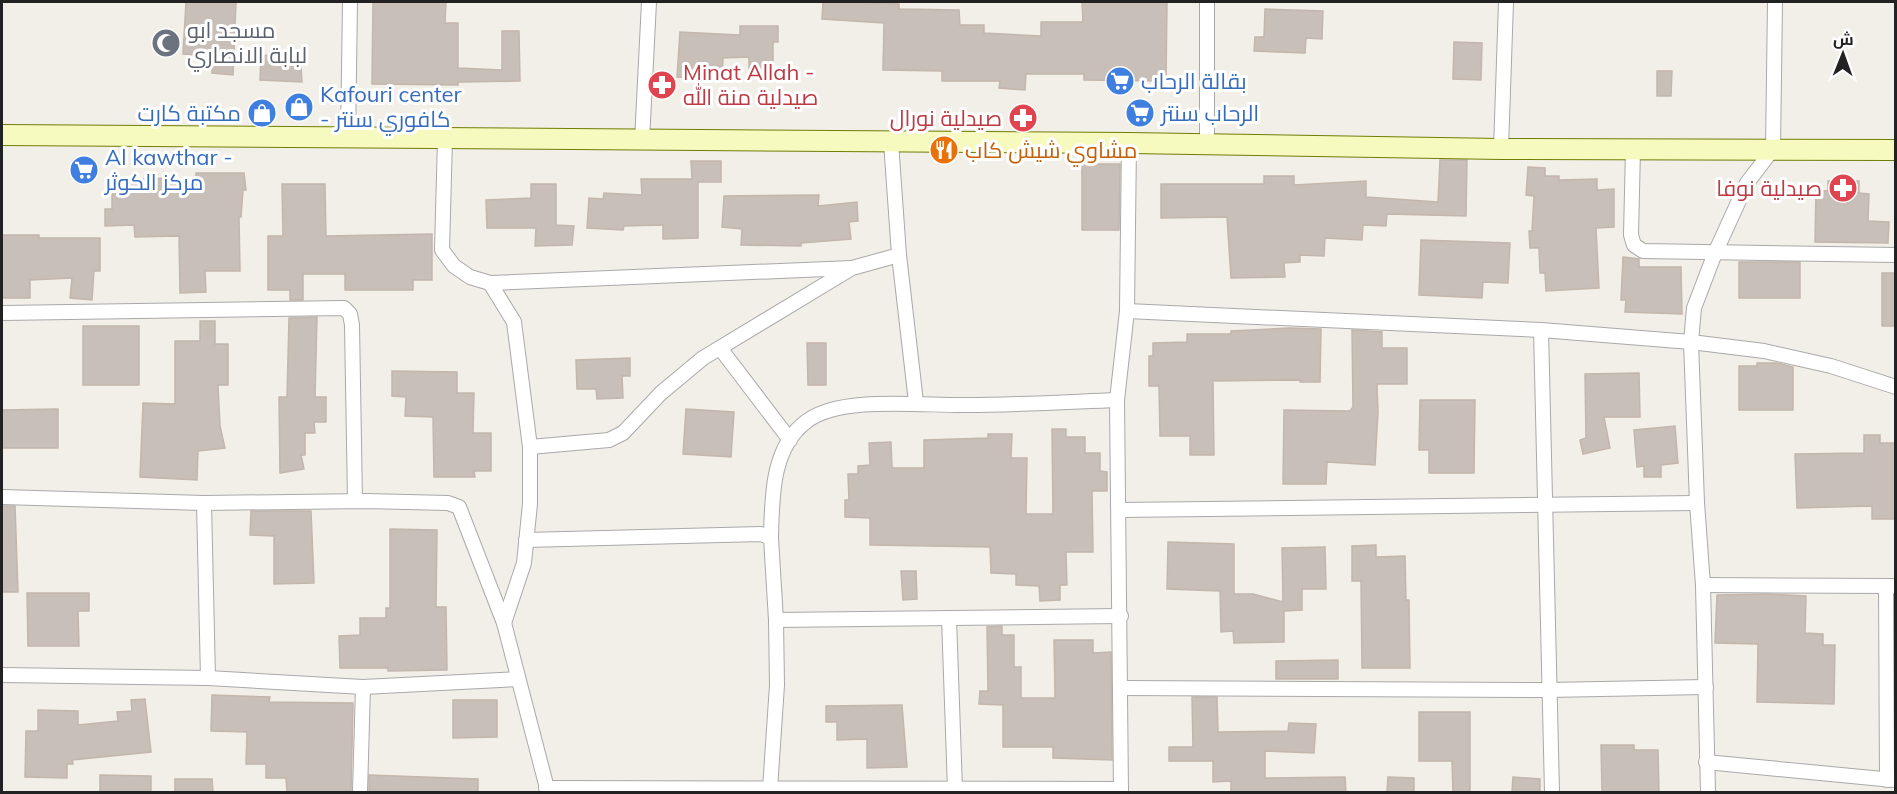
<svg xmlns="http://www.w3.org/2000/svg" width="1897" height="794" font-family="Mulish,Cairo,sans-serif">
  <style>
    .building { fill: #c7bfb8; stroke: #c4b6ab; stroke-width: 1.5 }
    .lines { fill: none; stroke-linecap: round; stroke-linejoin: round }
    .street-casing { stroke: #a9a9a9; stroke-width: 16 }
    .secondary-casing { stroke: #707d05; stroke-width: 22 }
    .street { stroke: #fff; stroke-width: 14 }
    .secondary { stroke: #f7fabf; stroke-width: 20 }
    .labels { text-anchor: middle; stroke-width: 6; stroke-linejoin: round; paint-order: stroke }
    .worship-label { font-size: 22px; fill: #5b616d; stroke: #fff; text-anchor: start }
    .health-label { font-size: 22px; fill: #be3a42; stroke: #fff; text-anchor: end }
    .shop-label { font-size: 22px; fill: #366cbe; stroke: #fff; text-anchor: start }
    .food-label { font-size: 22px; fill: #c56008; stroke: #fff; text-anchor: start }
  </style>
  <rect width="100%" height="100%" fill="#f2efe9"/>
  <g class="building">
    <polygon points="186,2 236,2 233,75 212,73 213,56 183,54"/>
    <polygon points="373,2 446,2 445,23 458,23 458,68 502,70 502,31 519,31 520,81 458,82 458,85 372,84"/>
    <polygon points="823,2 862,2 899,4 899,9 959,10 960,25 984,25 984,33 1041,36 1041,22 1083,22 1082,2 1167,2 1166,81 1084,80 1084,74 1026,74 1025,90 999,88 1000,81 942,81 942,71 883,70 884,23 822,19"/>
    <polygon points="1265,9 1323,11 1322,39 1306,38 1305,53 1254,51 1255,37 1264,37"/>
    <polygon points="740,26 778,26 778,42 773,42 773,77 749,77 749,57 723,58 722,80 677,77 680,32 740,35"/>
    <polygon points="1454,42 1482,43 1481,80 1453,79"/>
    <polygon points="261,55 280,56 280,65 301,67 302,82 260,80"/>
    <polygon points="1657,71 1672,71 1671,96 1657,96"/>
    <polygon points="1440,160 1467,160 1466,216 1387,214 1386,226 1363,225 1362,240 1325,238 1324,256 1300,255 1300,262 1284,263 1285,277 1231,278 1227,217 1161,218 1161,184 1264,184 1264,176 1294,176 1294,185 1366,181 1366,197 1438,202"/>
    <polygon points="691,161 721,161 721,182 698,182 698,238 663,239 663,225 624,226 623,230 587,228 589,198 603,199 604,193 642,195 641,179 692,179"/>
    <polygon points="1082,164 1120,164 1119,230 1082,230"/>
    <polygon points="1528,167 1545,168 1545,176 1559,176 1559,180 1597,179 1597,190 1614,189 1614,227 1596,228 1599,288 1546,291 1545,273 1540,273 1539,248 1530,248 1529,231 1532,231 1534,196 1526,195"/>
    <polygon points="196,173 244,173 246,190 243,190 241,217 239,217 240,271 205,271 206,292 180,293 179,236 135,237 134,225 105,226 105,209 112,209 112,192 123,192 123,180 168,178 168,184 196,185"/>
    <polygon points="1828,181 1859,181 1859,193 1869,194 1868,221 1889,222 1888,243 1815,242 1816,190 1828,191"/>
    <polygon points="282,184 325,184 326,236 432,234 432,280 413,280 413,290 345,290 345,274 303,274 303,300 290,300 290,290 268,290 268,236 283,236"/>
    <polygon points="531,184 556,184 556,225 574,226 572,245 535,246 536,228 487,228 486,200 531,198"/>
    <polygon points="819,195 818,206 857,202 858,221 849,222 851,239 801,243 801,246 741,245 742,229 722,227 724,196"/>
    <polygon points="2,235 39,235 39,238 100,238 100,271 94,271 92,300 70,298 72,278 30,280 30,298 2,298"/>
    <polygon points="1421,240 1510,243 1508,283 1483,282 1482,298 1419,295"/>
    <polygon points="1623,257 1639,259 1639,267 1681,267 1682,314 1625,312 1626,300 1621,300"/>
    <rect x="1739" y="262" width="61" height="36"/>
    <rect x="1882" y="273" width="14" height="53"/>
    <polygon points="317,317 315,397 326,397 326,422 314,422 315,433 305,433 305,455 301,455 304,469 280,473 279,397 287,397 289,318"/>
    <polygon points="200,321 215,321 215,344 228,344 228,385 218,385 220,426 225,448 198,451 197,480 140,477 143,403 175,404 175,341 200,341"/>
    <rect x="83" y="326" width="56" height="59"/>
    <polygon points="1289,328 1321,329 1320,382 1300,382 1300,380 1213,381 1214,455 1190,455 1190,436 1160,436 1159,386 1149,386 1149,356 1153,356 1153,343 1187,342 1187,334 1231,334 1231,331"/>
    <polygon points="1352,330 1382,332 1382,348 1407,348 1407,384 1377,384 1378,412 1375,465 1327,462 1326,484 1283,484 1284,410 1350,411 1353,407"/>
    <polygon points="807,343 826,343 826,385 808,385"/>
    <polygon points="630,358 630,376 622,376 623,398 597,399 596,389 577,389 576,360"/>
    <polygon points="1757,363 1777,363 1793,367 1793,410 1739,410 1739,366 1757,366"/>
    <polygon points="392,371 457,372 457,393 474,393 473,433 491,433 491,471 474,471 475,477 434,477 433,417 405,416 406,397 392,396"/>
    <polygon points="1639,373 1640,417 1604,417 1610,448 1583,454 1580,440 1586,438 1585,374"/>
    <polygon points="1420,400 1475,400 1474,473 1429,473 1429,450 1419,450"/>
    <polygon points="58,409 58,448 2,448 2,410"/>
    <polygon points="686,409 734,412 731,457 683,454"/>
    <polygon points="1675,426 1678,463 1661,465 1661,477 1644,477 1644,466 1637,467 1634,430"/>
    <polygon points="1052,429 1066,429 1066,437 1085,437 1085,453 1100,453 1100,471 1107,472 1107,491 1092,491 1093,552 1066,552 1067,585 1060,585 1060,600 1040,601 1039,586 1016,585 1016,574 991,573 990,547 870,545 870,518 845,517 845,500 849,500 848,474 858,474 858,466 870,465 869,443 891,442 892,468 924,468 924,440 988,438 988,434 1012,434 1011,458 1027,458 1026,514 1053,514"/>
    <polygon points="1864,435 1880,435 1880,443 1896,443 1896,519 1872,519 1872,506 1797,508 1795,454 1864,453"/>
    <polygon points="2,506 15,506 18,592 2,592"/>
    <polygon points="251,511 311,511 314,583 274,584 274,536 250,535"/>
    <polygon points="390,529 437,530 436,607 446,607 447,670 388,671 388,668 340,668 339,636 360,635 360,618 386,618 386,608 390,608"/>
    <polygon points="1168,542 1234,544 1234,594 1253,594 1283,602 1282,548 1325,547 1326,589 1302,589 1302,610 1284,611 1284,642 1234,643 1233,631 1221,632 1220,591 1167,589"/>
    <polygon points="1376,545 1376,557 1405,556 1406,600 1409,600 1410,668 1362,668 1361,581 1352,581 1352,546"/>
    <polygon points="901,571 916,571 917,599 903,600"/>
    <polygon points="27,593 89,593 89,611 78,611 79,646 28,646"/>
    <polygon points="1767,594 1806,596 1805,633 1823,634 1823,645 1835,645 1834,704 1757,702 1758,644 1715,643 1717,595"/>
    <polygon points="1002,626 1002,635 1014,635 1014,667 1021,667 1021,698 1055,698 1054,640 1093,640 1093,653 1111,652 1112,760 1053,758 1053,747 1003,747 1003,705 979,704 980,691 988,691 987,627"/>
    <polygon points="1338,660 1338,679 1276,679 1276,661"/>
    <polygon points="212,695 270,697 269,702 353,703 351,792 287,792 286,778 266,778 266,764 246,764 247,732 211,731"/>
    <polygon points="1192,697 1217,697 1218,732 1288,731 1289,723 1316,724 1314,753 1265,751 1265,778 1345,777 1346,792 1231,792 1231,781 1213,782 1213,761 1169,761 1169,747 1193,747"/>
    <polygon points="145,699 151,752 72,760 73,764 67,764 67,778 25,777 26,731 38,731 38,710 78,711 78,725 118,721 117,712 132,711 131,700"/>
    <polygon points="453,700 497,700 497,737 453,738"/>
    <polygon points="902,705 907,767 867,768 867,739 837,740 837,722 826,722 826,706"/>
    <polygon points="1419,712 1470,712 1470,792 1453,792 1452,761 1419,761"/>
    <polygon points="1601,745 1634,745 1634,750 1658,750 1659,792 1602,792"/>
    <polygon points="100,775 151,776 151,792 100,792"/>
    <polygon points="369,775 478,779 478,792 369,792"/>
    <polygon points="1388,777 1414,778 1414,792 1387,792"/>
    <polygon points="1513,777 1540,779 1540,792 1512,792"/>
    <polygon points="175,779 212,779 213,792 175,792"/>
  </g>
  <g class="lines">
    <g class="street-casing">
      <g id="street">
        <polyline points="348,138 350,2"/>
        <polyline points="445,138 442,250 454,266 470,277 490,283 514,322 530,447 530,504 524,563 504,623"/>
        <polyline points="642,141 649,2"/>
        <polyline points="1207,145 1207,2"/>
        <polyline points="1501,149 1506,2"/>
        <polyline points="1633,149 1631,235 1634,245 1643,251 1896,255"/>
        <polyline points="899,255 916,402"/>
        <polyline points="490,283 851,268"/>
        <polyline points="1127,311 1541,330 1691,342 1764,351 1831,366 1896,387"/>
        <polyline points="2,313 344,308 350,314 352,325 355,501"/>
        <polyline points="1541,330 1552,792"/>
        <polyline points="720,348 790,440"/>
        <polyline points="530,447 609,440 623,433 661,393 703,358 852,268 899,255 891,142"/>
        <polyline points="2,497 204,503 366,501 448,503 459,507 504,623 548,792"/>
        <polyline points="204,503 208,678"/>
        <polyline points="1120,510 1697,503"/>
        <path d="M771 538C772 499 771 447 807 421 841 395 925 406 967 405 1017 405 1067 402 1117 400"/>
        <polyline points="526,540 761,534 771,538 776,620 1121,616"/>
        <polyline points="1703,585 1893,586"/>
        <polyline points="1886,586 1887,780"/>
        <polyline points="949,618 955,789"/>
        <polyline points="2,675 208,678 363,687 360,792"/>
        <polyline points="363,687 518,679"/>
        <polyline points="1121,688 1548,690 1706,687"/>
        <polyline points="1706,762 1893,780"/>
        <polyline points="546,788 1121,789"/>
        <polyline points="770,789 777,685 776,620"/>
        <polyline points="1121,792 1117,400 1127,311 1129,143"/>
        <polyline points="1708,792 1703,585 1697,503 1691,342 1694,308 1715,253 1747,183 1773,149 1775,2"/>
      </g>
    </g>
    <g class="secondary-casing">
      <polyline id="secondary" points="2,135 1129,143 1501,149 1896,150"/>
    </g>
    <use href="#street" class="street"/>
    <use href="#secondary" class="secondary"/>
  </g>
  <defs>
    <g id="mosque-disc" transform="scale(1.5)"><circle r="9.5" fill="#6b7280" stroke="#fff"/><path d="M3.5-4.9A6 6 0 1 0 3.5 4.9A5 5 0 1 1 3.5-4.9Z" fill="#fff"/></g>
    <g id="supermarket-disc" transform="scale(1.5)"><circle r="9.5" fill="#3f7fe0" stroke="#fff"/><path d="M-6-5.5h2.5l.6 2H6L4.5 2H-2.5L-4.4-4H-6ZM-1.5 3.2a1.3 1.3 0 1 0 .1 0ZM3 3.2a1.3 1.3 0 1 0 .1 0Z" fill="#fff"/></g>
    <g id="pharmacy-disc" transform="scale(1.5)"><circle r="9.5" fill="#e0444e" stroke="#fff"/><path d="M-2-6h4v4h4v4h-4v4h-4v-4h-4v-4h4Z" fill="#fff"/></g>
    <g id="shop-disc" transform="scale(1.5)"><circle r="9.5" fill="#3f7fe0" stroke="#fff"/><path d="M-5-2.5h2.3a2.7 3.5 0 0 1 5.4 0H5L5.5 6h-11ZM-1.5-2.5h3a1.5 2.3 0 0 0-3 0Z" fill="#fff"/></g>
    <g id="restaurant-disc" transform="scale(1.5)"><circle r="9.5" fill="#e8710a" stroke="#fff"/><path d="M-5-6h1v4h1v-4h1v4h1v-4h1v5L-1.5 .5V6h-2V.5L-5-1ZM5-6V6H3V1.5H1.5Q1.5-4 5-6Z" fill="#fff"/></g>
  </defs>
  <g fill-rule="evenodd">
    <use href="#mosque-disc" x="166" y="43"/>
    <use href="#supermarket-disc" x="1120" y="81"/>
    <use href="#pharmacy-disc" x="662" y="85"/>
    <use href="#shop-disc" x="299" y="107"/>
    <use href="#shop-disc" x="262" y="113"/>
    <use href="#supermarket-disc" x="1140" y="113"/>
    <use href="#pharmacy-disc" x="1023" y="118"/>
    <use href="#restaurant-disc" x="944" y="150"/>
    <use href="#supermarket-disc" x="84" y="170"/>
    <use href="#pharmacy-disc" x="1843" y="188"/>
  </g>
  <g class="labels">
    <g class="worship-label">
      <text x="187" y="38">مسجد ابو<tspan x="187" dy="25">لبابة الانصاري</tspan></text>
    </g>
    <g class="health-label">
      <text x="683" y="80" text-anchor="start">Minat Allah -<tspan x="683" dy="25">صيدلية منة الله</tspan></text>
      <text x="1002" y="126">صيدلية نورال</text>
      <text x="1822" y="196">صيدلية نوفا</text>
    </g>
    <g class="shop-label">
      <text x="1141" y="89">بقالة الرحاب</text>
      <text x="320" y="102">Kafouri center<tspan x="320" dy="25">- كافوري سنتر</tspan></text>
      <text x="241" y="121" text-anchor="end">مكتبة كارت</text>
      <text x="1161" y="121">الرحاب سنتر</text>
      <text x="105" y="165">Al kawthar -<tspan x="105" dy="25">مركز الكوثر</tspan></text>
    </g>
    <g class="food-label">
      <text x="965" y="158">مشاوي شيش كاب</text>
    </g>
  </g>
  <rect width="1897" height="794" fill="none" stroke="#222222" stroke-width="6"/>
  <g transform="translate(1843 54) rotate(1)" stroke="#ffffff" stroke-width="4.5" paint-order="stroke">
  <path d="M0-4.5L10 22L0 15L-10 22Z" fill="#222222"/>
  <text y="-9" font-size="16" font-weight="bold" text-anchor="middle" fill="#222222">ش</text>
  </g>
</svg>
